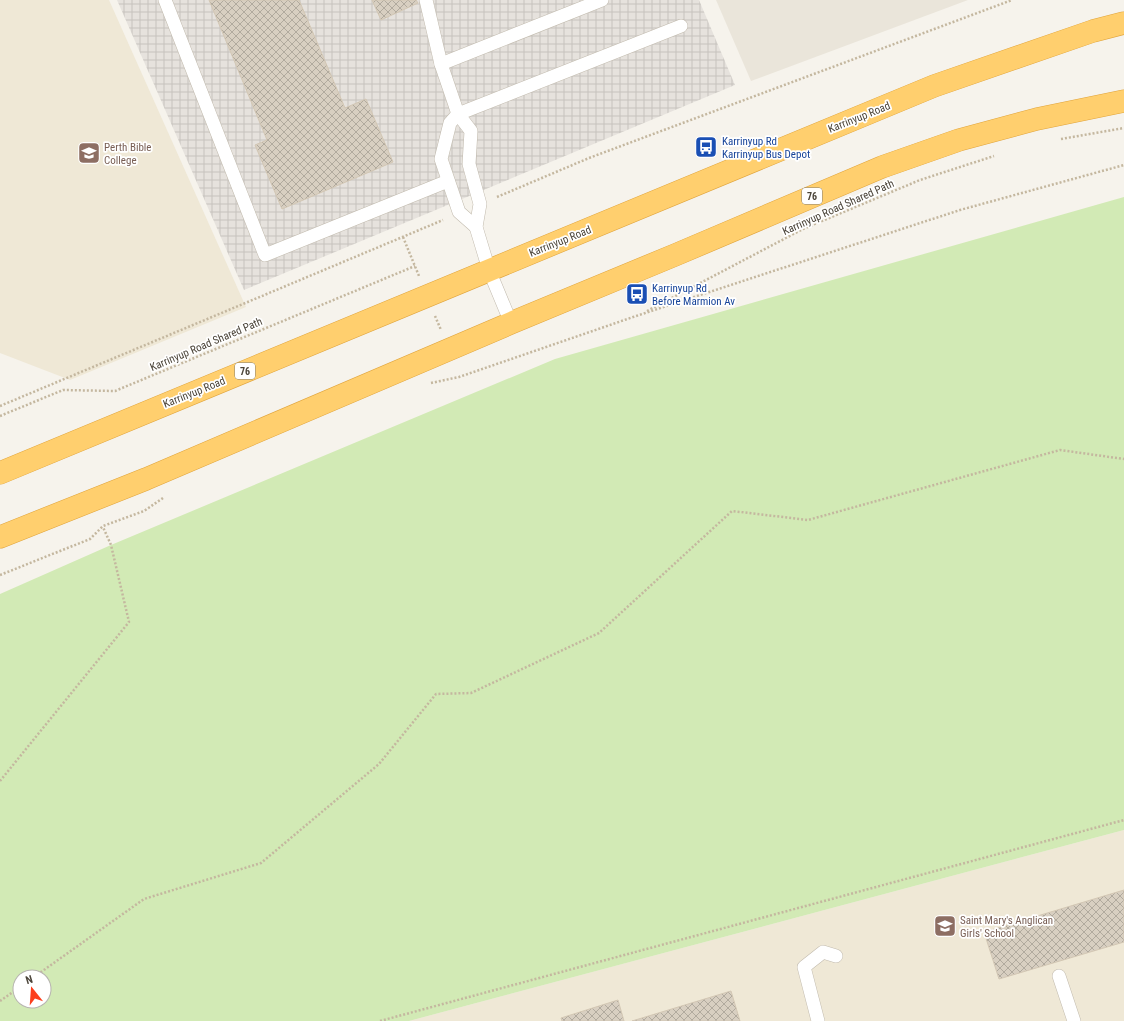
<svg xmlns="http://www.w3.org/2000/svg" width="1124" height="1021" font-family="'Roboto Condensed',sans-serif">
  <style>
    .residential { fill: #eae5da }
    .industrial { fill: url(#industrial-grid) }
    .education { fill: #efe8d6 }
    .grass { fill: #d2eab5; fill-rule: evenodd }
    .building { fill: url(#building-cross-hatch); stroke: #d3c7b4 }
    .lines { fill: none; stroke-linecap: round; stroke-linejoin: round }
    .lane-casing { stroke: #c2bbae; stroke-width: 14 }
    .highway-casing { stroke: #e0a43c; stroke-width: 23 }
    .path { stroke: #c4b79f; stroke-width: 2.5; stroke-dasharray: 2 2; stroke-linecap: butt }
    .lane { stroke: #fff; stroke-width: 13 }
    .highway { stroke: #ffcf6e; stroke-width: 22 }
    .labels { text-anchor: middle; stroke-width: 3.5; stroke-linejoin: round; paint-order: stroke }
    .shield { fill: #fff; stroke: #817c74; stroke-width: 1 }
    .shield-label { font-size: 10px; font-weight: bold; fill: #4b4439 }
    .street-label { font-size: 11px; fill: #4b4439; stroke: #fff }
    .transit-label { font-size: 11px; fill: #164399; stroke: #fff; text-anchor: start }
    .education-label { font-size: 11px; fill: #785e54; stroke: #fff; text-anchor: start }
  </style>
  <defs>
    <pattern id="industrial-grid" width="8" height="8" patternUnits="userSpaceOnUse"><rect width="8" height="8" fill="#e6e2dd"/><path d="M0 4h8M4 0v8" fill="none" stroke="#c7c3be"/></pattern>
    <pattern id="building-cross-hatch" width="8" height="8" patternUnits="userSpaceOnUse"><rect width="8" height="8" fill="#d8cfc1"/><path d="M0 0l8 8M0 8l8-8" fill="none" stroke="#b1aa9e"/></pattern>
  </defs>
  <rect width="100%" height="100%" fill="#f6f3ec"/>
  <polygon class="residential" points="716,0 968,0 751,81"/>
  <polygon class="industrial" points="117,0 699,0 735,85 244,290"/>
  <g class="education">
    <polygon points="0,0 109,0 246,307 70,380 0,353"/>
    <polygon points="1124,830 1124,1021 409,1021"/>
  </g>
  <path class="grass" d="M1124 197V830L409 1021H0V594L111 545 555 359ZM20 977H44V1001H20Z"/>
  <g class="building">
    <polygon points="209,0 299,0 345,108 366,99 393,162 282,209 255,145 267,140"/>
    <polygon points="372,0 416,0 418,3 381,20"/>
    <polygon points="1124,890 1124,942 999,979 984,932"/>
    <polygon points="731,991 740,1021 632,1021"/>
    <polygon points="618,1000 624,1021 562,1021 561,1018"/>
  </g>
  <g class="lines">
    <g class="lane-casing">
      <g id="lane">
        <polyline points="165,0 265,255 448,181"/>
        <polyline points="426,0 441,64 458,114 471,131 469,164 480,204 476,227 489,270 511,323"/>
        <polyline points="441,64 602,0"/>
        <polyline points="476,227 459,212 441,159 450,123 458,114 681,26"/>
        <polyline points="1059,976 1074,1021"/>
        <polyline points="818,1021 804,967 823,952 836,956"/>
      </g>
    </g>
    <g class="highway-casing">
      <g id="highway">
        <polyline points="0,473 934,86 1093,31 1124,23"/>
        <polyline points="0,537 146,479 511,323 675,255 882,167 959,140 1037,119 1124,101"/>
      </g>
    </g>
    <g class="path">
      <polyline points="1061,139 1124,128"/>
      <polyline points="497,197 589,158 1012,0"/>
      <polyline points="403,237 419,276"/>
      <polyline points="647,311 803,229 920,180 994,156"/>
      <polyline points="435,316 441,330"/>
      <polyline points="431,383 459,377 639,315 960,210 1124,165"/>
      <polyline points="0,406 443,220"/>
      <polyline points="0,416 63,390 115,391 415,266"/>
      <polyline points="0,575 90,539 103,526 144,511 163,498"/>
      <polyline points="0,781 129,622 111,545 103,527"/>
      <polyline points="34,977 144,899 261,863 379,764 436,694 471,693 599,633 732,511 808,520 1060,450 1124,459"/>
      <polyline points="0,1001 20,987"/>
      <polyline points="380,1021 1124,820"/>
    </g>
    <use href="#lane" class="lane"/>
    <use href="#highway" class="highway"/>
  </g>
  <defs>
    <g id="bus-square" transform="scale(1.15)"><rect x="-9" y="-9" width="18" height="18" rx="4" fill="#1a4fb4" stroke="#fff"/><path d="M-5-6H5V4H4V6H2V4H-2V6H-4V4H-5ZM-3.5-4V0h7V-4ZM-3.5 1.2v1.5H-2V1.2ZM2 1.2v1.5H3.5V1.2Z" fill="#fff"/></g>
    <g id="university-square" transform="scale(1.15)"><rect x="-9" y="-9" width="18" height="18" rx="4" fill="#8d6e63" stroke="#fff"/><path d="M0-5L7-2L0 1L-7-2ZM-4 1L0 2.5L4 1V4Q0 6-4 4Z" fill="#fff"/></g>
    <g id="school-square" transform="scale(1.15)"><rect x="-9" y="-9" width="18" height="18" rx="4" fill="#8d6e63" stroke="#fff"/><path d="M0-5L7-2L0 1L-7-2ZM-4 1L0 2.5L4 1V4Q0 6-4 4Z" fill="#fff"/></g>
  </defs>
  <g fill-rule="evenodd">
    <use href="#bus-square" x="706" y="147"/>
    <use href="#university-square" x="89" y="153"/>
    <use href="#bus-square" x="637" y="294"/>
    <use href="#school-square" x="945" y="926"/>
  </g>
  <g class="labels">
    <g class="shield">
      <rect x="802" y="188" width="20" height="16" rx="3"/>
      <rect x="235" y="363" width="20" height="16" rx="3"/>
    </g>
    <g class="shield-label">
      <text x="812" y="200">76</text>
      <text x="245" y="375">76</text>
    </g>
    <g class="street-label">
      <text transform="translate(859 117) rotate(-22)" y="4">Karrinyup Road</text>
      <text transform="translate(838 207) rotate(-24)" y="4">Karrinyup Road Shared Path</text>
      <text transform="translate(560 241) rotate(-22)" y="4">Karrinyup Road</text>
      <text transform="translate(206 344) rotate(-23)" y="4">Karrinyup Road Shared Path</text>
      <text transform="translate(194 392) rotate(-22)" y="4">Karrinyup Road</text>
    </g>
    <g class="transit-label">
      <text x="722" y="145">Karrinyup Rd<tspan x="722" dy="13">Karrinyup Bus Depot</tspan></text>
      <text x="652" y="292">Karrinyup Rd<tspan x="652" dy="13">Before Marmion Av</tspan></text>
    </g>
    <g class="education-label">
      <text x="104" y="151">Perth Bible<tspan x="104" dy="13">College</tspan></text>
      <text x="960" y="924">Saint Mary's Anglican<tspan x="960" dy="13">Girls' School</tspan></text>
    </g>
  </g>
  <g transform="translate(32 989) rotate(343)"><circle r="19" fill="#ffffff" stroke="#b7b4b0"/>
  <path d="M0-3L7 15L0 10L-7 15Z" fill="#fc3f1d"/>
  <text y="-6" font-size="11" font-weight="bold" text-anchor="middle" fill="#4b4439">N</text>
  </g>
</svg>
